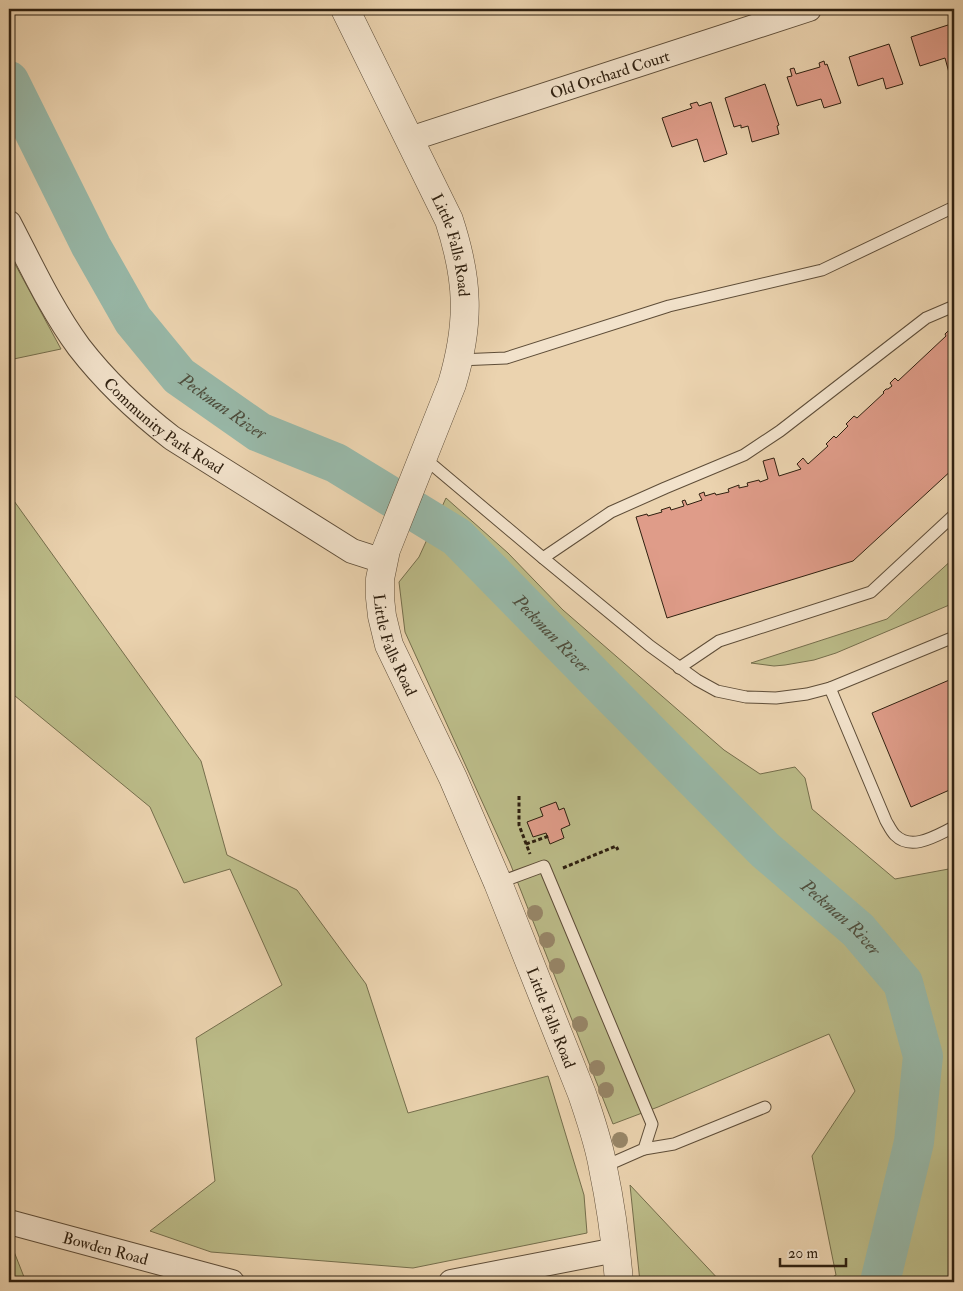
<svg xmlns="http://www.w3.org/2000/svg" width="963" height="1291" font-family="'IM FELL Double Pica',serif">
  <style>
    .green { fill: #bb8; stroke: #756e4c }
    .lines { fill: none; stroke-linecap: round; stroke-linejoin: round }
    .river { stroke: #98b8a8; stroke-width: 40 }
    .building { fill: #df9c89; stroke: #2f2010 }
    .service-casing { stroke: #5e4d38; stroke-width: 13 }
    .minor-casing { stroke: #5e4d38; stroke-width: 26 }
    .tertiary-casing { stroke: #5e4d38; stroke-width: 29 }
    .path { stroke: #2f2010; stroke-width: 3; stroke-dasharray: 4 2.5; stroke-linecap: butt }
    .service { stroke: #f2e2cb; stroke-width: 11 }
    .minor { stroke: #f2e2cb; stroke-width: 24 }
    .tertiary { stroke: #f2e2cb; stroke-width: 28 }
    .tree { fill: #978668 }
    .labels { text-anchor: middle; stroke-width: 4; stroke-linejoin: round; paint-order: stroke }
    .street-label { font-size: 16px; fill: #2f2010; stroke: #f2e2cb }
    .water-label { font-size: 18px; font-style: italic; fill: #4e4e3e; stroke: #f2e2cb }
  </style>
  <rect width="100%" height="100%" fill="#ebd3af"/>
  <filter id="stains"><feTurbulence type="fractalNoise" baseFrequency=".004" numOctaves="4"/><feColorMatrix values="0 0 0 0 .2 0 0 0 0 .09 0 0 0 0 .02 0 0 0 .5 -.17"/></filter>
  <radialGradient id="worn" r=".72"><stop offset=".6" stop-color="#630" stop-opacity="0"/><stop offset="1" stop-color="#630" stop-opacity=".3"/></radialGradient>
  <g class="green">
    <polygon points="9,253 61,349 9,360"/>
    <polygon points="9,494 201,761 227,855 297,890 366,984 408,1113 548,1076 584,1195 587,1233 413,1268 211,1252 150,1231 215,1181 196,1038 282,985 230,869 184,883 150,807 9,691"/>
    <polygon points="446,498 508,553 563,610 724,750 760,774 795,767 805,778 812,809 895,879 954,868 954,1282 824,1282 836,1275 812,1156 855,1091 829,1034 658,1107 613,1124 510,863 405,632 399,582 419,557"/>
    <polygon points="954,558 954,603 836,653 814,660 785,665 774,666 751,663 887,619"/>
    <polygon points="630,1185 721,1282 640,1282"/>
    <polygon points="11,1244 26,1282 9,1282 9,1245"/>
  </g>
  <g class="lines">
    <path class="river" id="s1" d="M9 81 91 246 133 320 179 376 259 432 336 463 457 537 596 679 765 850 858 930 903 983 923 1056 914 1142 880 1282"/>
  </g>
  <g class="building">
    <polygon points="951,24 954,35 954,79 951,80 945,58 920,66 911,37"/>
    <polygon points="889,44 903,84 886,89 883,78 858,86 849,57"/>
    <polygon points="824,61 825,65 827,64 841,103 824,108 821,99 797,106 787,77 792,76 790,69 794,68 796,74 820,67 819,63"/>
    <polygon points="765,84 779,125 777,126 779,134 752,142 748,126 741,128 741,125 734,127 725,98"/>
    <polygon points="697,102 699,106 711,102 727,154 704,162 697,139 672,147 662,118 692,108 690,104"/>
    <polygon points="954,325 954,468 853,561 667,618 636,517 647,514 648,516 662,512 661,510 670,507 671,510 684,506 682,501 685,500 687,505 702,500 699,494 704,492 705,496 715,493 716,495 729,492 728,489 739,485 739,488 748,486 747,483 759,480 760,482 768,479 763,461 774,458 779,476 801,469 797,464 803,458 808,464 828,446 826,444 834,436 836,438 848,426 846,424 854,416 857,418 884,393 883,392 886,389 888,389 892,386 890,383 895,378 898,381 946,336 945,334 948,331 950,333 952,331 950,329"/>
    <polygon points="954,678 954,788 911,807 872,713"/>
    <polygon points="556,802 559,810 564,808 570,825 561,829 564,838 550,844 546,833 533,837 527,822 543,816 540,808"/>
  </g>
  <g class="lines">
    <g class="service-casing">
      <g id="service">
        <polyline points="459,360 506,358 669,306 822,270 954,207"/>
        <polyline points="423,457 543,558 650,646 697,680 717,691 746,697 776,698 807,694 830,688 954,637"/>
        <polyline points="543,558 611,512 665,488 744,455 780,431 926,318 954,306"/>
        <polyline points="679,668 719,641 871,592 954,515"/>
        <path d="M830 688 886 821C889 826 891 831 895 835 912 852 937 835 954 827"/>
        <polyline points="498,883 544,866 652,1124 644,1149 603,1167"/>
        <polyline points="644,1149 674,1144 765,1107"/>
      </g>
    </g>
    <g class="minor-casing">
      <g id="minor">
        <path id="s2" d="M410 139 809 9"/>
        <path id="s3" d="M9 223C31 265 51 309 79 347 106 382 137 411 172 438L352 551 383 561"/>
        <path id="s4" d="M9 1222 232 1282"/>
        <polyline points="451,1282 616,1250"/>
      </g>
    </g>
    <g class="tertiary-casing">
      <g id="tertiary">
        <path id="s5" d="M345 9 449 220C469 281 470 323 452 384L386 550 380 579V598L382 616 389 645 453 778 498 883 582 1094C590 1118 599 1143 603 1168 611 1206 616 1244 619 1282"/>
      </g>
    </g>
    <g class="path">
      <polyline points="519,796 519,825 530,854"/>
      <polyline points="526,844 549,836"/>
      <polyline points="563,868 616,846 618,850"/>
    </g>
    <use href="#service" class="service"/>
    <use href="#minor" class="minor"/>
    <use href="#tertiary" class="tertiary"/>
  </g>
  <g class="tree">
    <circle cx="535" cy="913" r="8"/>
    <circle cx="547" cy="940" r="8"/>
    <circle cx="557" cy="966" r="8"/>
    <circle cx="580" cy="1024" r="8"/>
    <circle cx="597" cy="1068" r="8"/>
    <circle cx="606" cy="1090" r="8"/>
    <circle cx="620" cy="1140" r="8"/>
  </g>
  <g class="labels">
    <g class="street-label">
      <text dy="6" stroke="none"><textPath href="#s2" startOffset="210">Old Orchard Court</textPath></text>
      <text dy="6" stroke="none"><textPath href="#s5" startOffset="260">Little Falls Road</textPath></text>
      <text dy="6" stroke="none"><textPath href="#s3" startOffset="259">Community Park Road</textPath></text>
      <text dy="6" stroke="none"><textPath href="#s5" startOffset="679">Little Falls Road</textPath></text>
      <text dy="6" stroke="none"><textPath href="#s5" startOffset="1084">Little Falls Road</textPath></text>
      <text dy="6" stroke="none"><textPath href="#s4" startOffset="100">Bowden Road</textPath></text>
    </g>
    <g class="water-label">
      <text dy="6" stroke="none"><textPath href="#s1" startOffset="395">Peckman River</textPath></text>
      <text dy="6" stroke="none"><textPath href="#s1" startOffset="800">Peckman River</textPath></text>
      <text dy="6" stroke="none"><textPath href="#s1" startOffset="1205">Peckman River</textPath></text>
    </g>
  </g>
  <rect width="963" height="1291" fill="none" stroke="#ebd3af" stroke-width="30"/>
  <rect x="10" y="10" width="943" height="1271" fill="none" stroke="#2f2010" stroke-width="2.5"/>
  <rect x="15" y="15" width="933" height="1261" fill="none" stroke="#2f2010"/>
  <path d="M780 1258v8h66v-8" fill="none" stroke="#2f2010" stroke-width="2.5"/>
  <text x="788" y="1258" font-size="15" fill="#2f2010" stroke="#f2e2cb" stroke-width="4" paint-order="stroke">20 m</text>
  <rect width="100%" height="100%" filter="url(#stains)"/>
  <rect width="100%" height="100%" fill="url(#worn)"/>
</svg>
